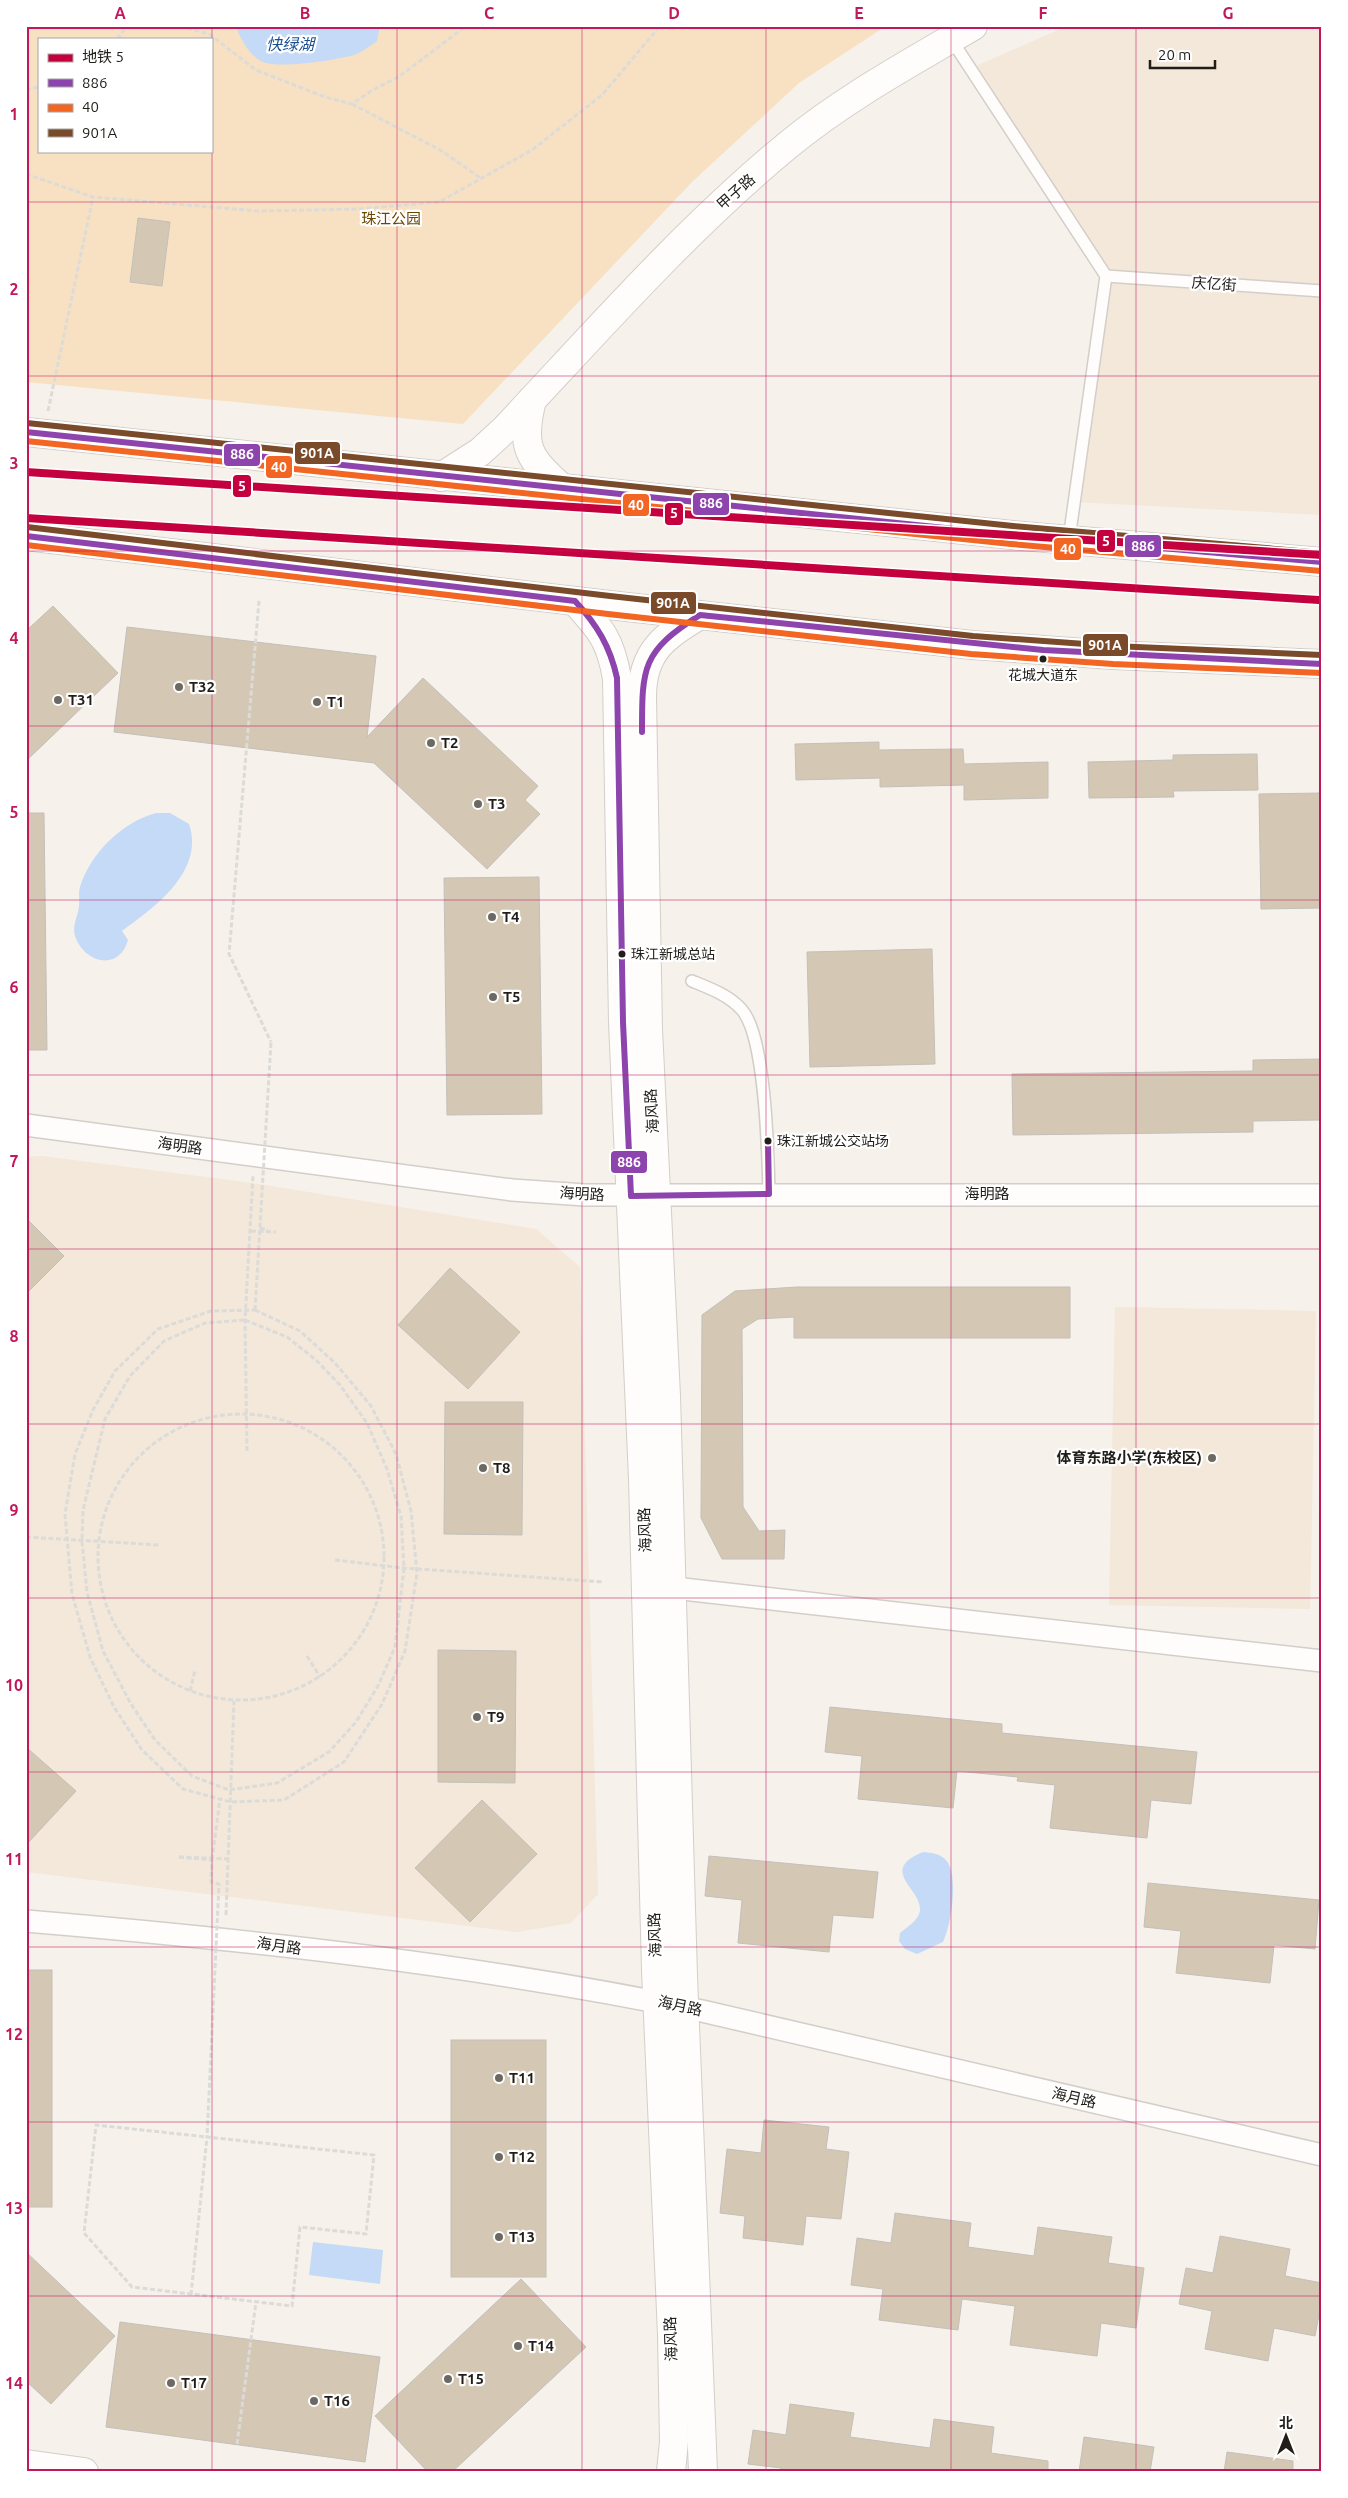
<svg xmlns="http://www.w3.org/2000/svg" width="1348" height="2498" font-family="Ubuntu,'Noto Sans SC',sans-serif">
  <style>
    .built { fill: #f3e8da }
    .green { fill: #f8e1c2; fill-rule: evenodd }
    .water { fill: #c4daf7 }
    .building { fill: #d4c7b4; stroke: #c3c0ba }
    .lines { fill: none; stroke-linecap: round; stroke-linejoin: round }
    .lane-casing { stroke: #d3cec9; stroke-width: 14 }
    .street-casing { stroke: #d3cec9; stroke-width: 24 }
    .secondary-casing { stroke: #d3cec9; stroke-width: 30 }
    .primary-casing { stroke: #d3cec9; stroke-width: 30 }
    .path { stroke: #dcdbd8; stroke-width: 3; stroke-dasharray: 5 2.5; stroke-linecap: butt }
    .lane { stroke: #fefdfc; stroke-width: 11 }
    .street { stroke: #fefdfc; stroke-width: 21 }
    .secondary { stroke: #fefdfc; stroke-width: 28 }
    .primary { stroke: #fefdfc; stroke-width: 28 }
    .path-bridge { stroke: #dcdbd8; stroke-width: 3; stroke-dasharray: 5 2.5; stroke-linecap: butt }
    .bus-1-casing { stroke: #fff; stroke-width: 10 }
    .bus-2-casing { stroke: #fff; stroke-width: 10 }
    .bus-3-casing { stroke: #fff; stroke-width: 10 }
    .bus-1 { stroke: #8e44ad; stroke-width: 6 }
    .bus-2 { stroke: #f26522; stroke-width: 6 }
    .bus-3 { stroke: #7a4b2a; stroke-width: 6 }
    .metro-1-casing { stroke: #fff; stroke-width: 11 }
    .metro-1 { stroke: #c5003e; stroke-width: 8 }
    .grid { fill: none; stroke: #c2185b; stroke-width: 1; stroke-opacity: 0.55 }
    .bus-dot { fill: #211e19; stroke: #fff; stroke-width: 2 }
    .poi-dot { fill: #6c6862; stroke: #fff; stroke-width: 2 }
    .labels { text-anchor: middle; stroke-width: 4.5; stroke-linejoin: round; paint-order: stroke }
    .bus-label { font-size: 14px; fill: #211e19; stroke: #fff; text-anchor: start }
    .street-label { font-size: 15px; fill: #211e19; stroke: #fff }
    .park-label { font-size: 15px; fill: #6c4700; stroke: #fff }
    .poi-label { font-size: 15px; font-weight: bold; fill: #211e19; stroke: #fff; text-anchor: start }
    .water-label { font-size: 16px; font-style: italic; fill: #1a4f91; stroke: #fff }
    .line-badge { stroke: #fff; stroke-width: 2 }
    .badge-label { font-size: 14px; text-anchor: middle; font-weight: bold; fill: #fff }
    .neatline { fill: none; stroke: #c2185b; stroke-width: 2 }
    .grid-label { font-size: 16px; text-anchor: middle; font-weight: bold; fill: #c2185b }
  </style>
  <rect width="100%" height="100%" fill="#f6f1ea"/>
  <g class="built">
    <polygon points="1067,26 1322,26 1322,515 1075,502 1106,276 969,69"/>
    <polygon points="42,1156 253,1183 536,1229 580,1267 598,1894 571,1923 517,1932 26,1872 26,1157"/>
    <polygon points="1115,1307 1316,1311 1310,1609 1109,1605"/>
  </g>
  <path class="green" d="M26 26H886L799 83 692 182 463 424 26 382ZM39 39H211V151H39Z"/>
  <g class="water">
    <path d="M235 26H380L377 41C370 46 362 52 354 55 336 60 280 69 263 62 248 55 242 40 235 26Z"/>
    <path d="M156 813H170L189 824C205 871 155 907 122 931L128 940C119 972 84 963 75 936 72 924 78 917 79 906 80 900 78 893 80 887 90 854 122 822 156 813Z"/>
    <path d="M923 1852C932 1853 938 1853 945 1859 960 1873 951 1926 943 1942L917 1954 905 1949 899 1941 900 1933C907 1927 918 1921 920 1911 923 1889 877 1871 923 1852Z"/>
    <polygon points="313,2242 383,2250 380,2284 309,2275"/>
  </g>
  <g class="building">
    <polygon points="138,218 170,222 162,286 130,282"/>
    <polygon points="53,606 118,673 26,761 26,631"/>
    <polygon points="127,627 376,656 367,737 423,678 538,786 525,800 540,814 487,869 374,763 114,732"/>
    <polygon points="879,742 879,750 963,749 964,764 1048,762 1048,798 964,800 964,785 880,787 880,778 796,780 795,744"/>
    <polygon points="1257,754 1258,790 1173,791 1174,797 1089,798 1088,762 1173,760 1173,755"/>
    <polygon points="1322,793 1322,908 1261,909 1259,794"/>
    <polygon points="26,813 44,813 47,1050 26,1050"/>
    <polygon points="539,877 542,1114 447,1115 444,878"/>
    <polygon points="932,949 935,1064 810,1067 807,952"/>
    <polygon points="1322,1059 1322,1120 1253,1121 1253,1132 1013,1135 1012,1074 1253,1071 1253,1060"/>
    <polygon points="26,1218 64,1256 26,1294"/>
    <polygon points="450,1268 520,1332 468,1389 398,1325"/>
    <polygon points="797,1287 1070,1287 1070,1338 794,1338 794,1317 758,1319 742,1329 743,1507 759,1531 785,1530 784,1559 722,1559 701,1518 702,1315 735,1291"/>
    <polygon points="445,1402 523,1402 522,1535 444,1534"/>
    <polygon points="438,1650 516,1651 515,1783 438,1782"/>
    <polygon points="830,1707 1002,1724 1002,1733 1197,1752 1191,1804 1151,1800 1147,1838 1050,1828 1055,1785 1017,1781 1018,1777 957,1771 953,1808 858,1799 862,1756 825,1752"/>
    <polygon points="26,1747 76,1791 26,1845"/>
    <polygon points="482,1800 537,1854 470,1922 415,1868"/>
    <polygon points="709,1856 878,1872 873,1918 833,1915 829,1952 738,1943 742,1900 705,1896"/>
    <polygon points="1148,1883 1319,1900 1315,1949 1274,1945 1270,1983 1176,1973 1181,1931 1144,1927"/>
    <rect x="26" y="1970" width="26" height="237"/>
    <rect x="451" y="2040" width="95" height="237"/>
    <polygon points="764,2120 829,2127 826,2149 849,2152 841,2219 806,2216 803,2245 743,2238 745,2216 720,2213 727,2149 761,2153"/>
    <polygon points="895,2213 971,2223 968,2247 1034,2256 1038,2227 1112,2237 1108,2263 1144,2268 1136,2328 1101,2323 1097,2356 1010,2345 1015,2306 962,2299 958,2330 879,2320 883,2289 851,2285 857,2238 891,2243"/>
    <polygon points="1220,2236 1290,2249 1285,2276 1322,2283 1322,2299 1315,2336 1274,2328 1268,2361 1205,2349 1212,2311 1179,2304 1186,2268 1213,2273"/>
    <polygon points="26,2252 115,2336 51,2404 26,2381"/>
    <polygon points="521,2279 586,2347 452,2472 428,2472 375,2416"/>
    <polygon points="120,2322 380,2357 365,2462 106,2427"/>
    <polygon points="790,2404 854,2413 850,2437 930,2448 934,2419 994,2427 991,2453 1048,2461 1048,2472 780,2472 781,2468 748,2464 753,2430 786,2435"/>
    <polygon points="1084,2437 1154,2447 1150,2472 1079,2472"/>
    <polygon points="1227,2452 1293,2461 1293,2472 1224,2472"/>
  </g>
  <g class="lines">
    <g class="lane-casing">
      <g id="lane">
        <polyline points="951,39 1106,276 1069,539"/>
        <polyline points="1106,276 1322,291"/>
        <path d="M692 981C709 988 729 995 742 1010 766 1038 768 1155 769 1194"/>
      </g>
    </g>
    <g class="street-casing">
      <g id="street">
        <polyline points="26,1125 512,1190 585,1195 1322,1195"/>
        <polyline points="656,1586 1322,1661"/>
        <path d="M26 1921C252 1940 480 1965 702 2011L1322 2155"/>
      </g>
    </g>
    <g class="secondary-casing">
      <g id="secondary">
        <path d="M532 400C520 447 528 458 563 489"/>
        <path d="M441 477 480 452 505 429C596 332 685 230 788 145 845 98 910 63 973 26"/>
        <path d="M575 601C601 630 610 639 617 678L623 1022 643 1479 656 1970 672 2334 674 2441 671 2472"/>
        <path d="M700 615C664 636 642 652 642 697L648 1029 666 1396 683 1976 703 2472"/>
        <polyline points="26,2464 84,2472"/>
      </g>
    </g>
    <g class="primary-casing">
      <g id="primary">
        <polyline points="26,432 1012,535 1322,562"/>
        <polyline points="26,536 609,605 972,645 1113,655 1322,664"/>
      </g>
    </g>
    <g class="path">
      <polyline points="180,26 209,34 256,70 325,97 352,104 371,91 400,76 466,26"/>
      <polyline points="117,39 127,26"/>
      <polyline points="26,90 39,87"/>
      <polyline points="352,104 442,151 482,179"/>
      <polyline points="26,174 93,197 258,211 359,209 439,202 532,150 602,95 660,26"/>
      <polyline points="48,411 93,197"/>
      <polyline points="259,601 229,954 271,1042"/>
      <polyline points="260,1228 268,1230"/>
      <polyline points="251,1231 276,1232"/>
      <polygon points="245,1320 287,1337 316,1360 340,1385 367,1423 387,1469 401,1516 404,1568 395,1647 378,1686 356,1722 329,1752 277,1783 229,1790 192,1776 155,1740 131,1704 103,1651 87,1592 82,1541 83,1510 105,1419 130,1376 164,1341 205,1323"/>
      <circle cx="241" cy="1557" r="143"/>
      <polyline points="247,1451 245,1320 253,1176"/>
      <polyline points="26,1537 159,1545"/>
      <polyline points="335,1560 404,1568 604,1582"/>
      <polyline points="307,1656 320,1677"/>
      <polyline points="190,1691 195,1670"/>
      <polyline points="179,1857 229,1859"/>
      <polyline points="226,1915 234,1701"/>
      <polyline points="191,2295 207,2137 374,2155 366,2234 300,2227 292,2306 132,2287 84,2233 96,2125 207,2137"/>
      <polyline points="237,2444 256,2302"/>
    </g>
    <use href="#lane" class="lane"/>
    <use href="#street" class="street"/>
    <use href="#secondary" class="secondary"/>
    <use href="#primary" class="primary"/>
    <g class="path-bridge">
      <polygon points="255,1310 300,1331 335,1363 371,1406 396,1454 411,1511 417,1573 405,1651 382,1704 344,1762 284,1800 231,1802 183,1789 142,1750 114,1707 90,1657 72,1594 65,1514 75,1454 93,1410 115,1371 158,1329 211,1311"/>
      <polyline points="255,1310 271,1042"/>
      <polyline points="179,1857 212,1860 211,1882 219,1884 207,2137"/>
      <polyline points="212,1860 220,1799"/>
    </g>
    <g class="bus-1-casing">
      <g id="bus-1">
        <polyline points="26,432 1012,535 1322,562"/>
        <path d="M26 536 575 601C597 625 610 646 617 678L623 1022 631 1196 769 1194 768 1141"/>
        <path d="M642 732C642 667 642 651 700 615L1043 650 1322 664"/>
      </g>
    </g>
    <g class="bus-2-casing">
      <g id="bus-2">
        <polyline points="26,441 1011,544 1321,571"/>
        <polyline points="26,545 608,614 971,654 1113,664 1322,673"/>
      </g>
    </g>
    <g class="bus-3-casing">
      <g id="bus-3">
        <polyline points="27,423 1013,526 1322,553"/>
        <polyline points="27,527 610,596 973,636 1113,646 1322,655"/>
      </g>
    </g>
    <use href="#bus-1" class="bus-1"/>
    <use href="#bus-2" class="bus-2"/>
    <use href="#bus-3" class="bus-3"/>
    <g class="metro-1-casing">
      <g id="metro-1">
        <polyline points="26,472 1322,555"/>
        <polyline points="26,518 1319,600"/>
      </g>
    </g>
    <use href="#metro-1" class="metro-1"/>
  </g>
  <path class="grid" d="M212 26V2472M397 26V2472M582 26V2472M766 26V2472M951 26V2472M1136 26V2472M26 202H1322M26 376H1322M26 551H1322M26 726H1322M26 900H1322M26 1075H1322M26 1249H1322M26 1424H1322M26 1598H1322M26 1772H1322M26 1947H1322M26 2122H1322M26 2296H1322"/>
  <g class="bus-dot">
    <circle cx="1043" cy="659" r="4.5"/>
    <circle cx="622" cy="954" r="4.5"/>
    <circle cx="768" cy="1141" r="4.5"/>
  </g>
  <g class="poi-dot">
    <circle cx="179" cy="687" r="5"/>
    <circle cx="58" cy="700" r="5"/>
    <circle cx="317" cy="702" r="5"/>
    <circle cx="431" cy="743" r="5"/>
    <circle cx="478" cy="804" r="5"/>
    <circle cx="492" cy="917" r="5"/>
    <circle cx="493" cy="997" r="5"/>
    <circle cx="1212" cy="1458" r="5"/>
    <circle cx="483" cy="1468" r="5"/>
    <circle cx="477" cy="1717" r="5"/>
    <circle cx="499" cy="2078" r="5"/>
    <circle cx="499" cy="2157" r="5"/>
    <circle cx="499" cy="2237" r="5"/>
    <circle cx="518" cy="2346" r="5"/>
    <circle cx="448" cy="2379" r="5"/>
    <circle cx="171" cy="2383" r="5"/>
    <circle cx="314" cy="2401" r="5"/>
  </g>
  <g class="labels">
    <g class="bus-label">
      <text x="1043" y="680" text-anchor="middle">花城大道东</text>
      <text x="631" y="959">珠江新城总站</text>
      <text x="777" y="1146">珠江新城公交站场</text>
    </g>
    <g class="street-label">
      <text transform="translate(736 192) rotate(-42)" y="5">甲子路</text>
      <text transform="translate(1214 284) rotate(4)" y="5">庆亿街</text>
      <text transform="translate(652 1111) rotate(-93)" y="5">海风路</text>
      <text transform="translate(180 1146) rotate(8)" y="5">海明路</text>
      <text transform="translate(582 1194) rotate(3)" y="5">海明路</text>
      <text x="987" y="1199">海明路</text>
      <text transform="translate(645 1530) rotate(-92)" y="5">海风路</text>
      <text transform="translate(655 1935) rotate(-92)" y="5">海风路</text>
      <text transform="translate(279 1946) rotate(8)" y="5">海月路</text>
      <text transform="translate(680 2006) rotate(12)" y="5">海月路</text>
      <text transform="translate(1074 2098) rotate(13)" y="5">海月路</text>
      <text transform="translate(671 2339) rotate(-92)" y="5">海风路</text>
    </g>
    <g class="park-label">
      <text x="391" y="224">珠江公园</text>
    </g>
    <g class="poi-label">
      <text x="189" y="692">T32</text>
      <text x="68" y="705">T31</text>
      <text x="327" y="707">T1</text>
      <text x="441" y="748">T2</text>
      <text x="488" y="809">T3</text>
      <text x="502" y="922">T4</text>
      <text x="503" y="1002">T5</text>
      <text x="1202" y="1463" text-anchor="end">体育东路小学(东校区)</text>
      <text x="493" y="1473">T8</text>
      <text x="487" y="1722">T9</text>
      <text x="509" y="2083">T11</text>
      <text x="509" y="2162">T12</text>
      <text x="509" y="2242">T13</text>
      <text x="528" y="2351">T14</text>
      <text x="458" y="2384">T15</text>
      <text x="181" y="2388">T17</text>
      <text x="324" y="2406">T16</text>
    </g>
    <g class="water-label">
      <text x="290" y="50">快绿湖</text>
    </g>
  </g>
  <g class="line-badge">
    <rect x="294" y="441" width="47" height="24" rx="5" fill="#7a4b2a"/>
    <rect x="223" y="443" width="38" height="24" rx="5" fill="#8e44ad"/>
    <rect x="265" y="455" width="28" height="24" rx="5" fill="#f26522"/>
    <rect x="232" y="474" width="20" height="24" rx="5" fill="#c5003e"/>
    <rect x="692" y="492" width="38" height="24" rx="5" fill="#8e44ad"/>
    <rect x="622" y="493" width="28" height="24" rx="5" fill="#f26522"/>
    <rect x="664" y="502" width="20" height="24" rx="5" fill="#c5003e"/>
    <rect x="1096" y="529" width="20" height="24" rx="5" fill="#c5003e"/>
    <rect x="1124" y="534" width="38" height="24" rx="5" fill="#8e44ad"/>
    <rect x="1053" y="537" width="29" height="24" rx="5" fill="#f26522"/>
    <rect x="650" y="591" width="47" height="24" rx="5" fill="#7a4b2a"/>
    <rect x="1082" y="633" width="47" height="24" rx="5" fill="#7a4b2a"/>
    <rect x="610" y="1150" width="38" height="24" rx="5" fill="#8e44ad"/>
  </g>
  <g class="badge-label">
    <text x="317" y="458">901A</text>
    <text x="242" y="459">886</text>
    <text x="279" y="472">40</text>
    <text x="242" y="491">5</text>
    <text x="711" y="508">886</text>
    <text x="636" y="510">40</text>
    <text x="674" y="518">5</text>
    <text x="1106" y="546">5</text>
    <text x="1143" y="551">886</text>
    <text x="1068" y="554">40</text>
    <text x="673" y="608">901A</text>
    <text x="1105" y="650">901A</text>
    <text x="629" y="1167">886</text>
  </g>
  <rect width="1348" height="2498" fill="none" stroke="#ffffff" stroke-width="55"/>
  <rect x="38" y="38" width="175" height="115" fill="#ffffff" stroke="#a6a5a3"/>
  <rect x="48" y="54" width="25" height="8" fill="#c5003e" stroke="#a6a5a3"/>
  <text x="82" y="62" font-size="15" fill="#211e19">地铁 5</text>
  <rect x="48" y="79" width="25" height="8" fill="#8e44ad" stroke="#a6a5a3"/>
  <text x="82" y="88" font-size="15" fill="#211e19">886</text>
  <rect x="48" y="104" width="25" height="8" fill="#f26522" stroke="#a6a5a3"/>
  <text x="82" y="112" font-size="15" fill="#211e19">40</text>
  <rect x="48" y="129" width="25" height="8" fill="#7a4b2a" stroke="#a6a5a3"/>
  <text x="82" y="138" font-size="15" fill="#211e19">901A</text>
  <g transform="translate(1286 2436)" stroke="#ffffff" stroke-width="4" paint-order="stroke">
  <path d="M0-4L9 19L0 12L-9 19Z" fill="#211e19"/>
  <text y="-8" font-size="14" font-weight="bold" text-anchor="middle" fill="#211e19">北</text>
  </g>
  <path d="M1150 60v8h65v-8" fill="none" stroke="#211e19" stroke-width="2.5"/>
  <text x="1158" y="60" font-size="15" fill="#211e19" stroke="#ffffff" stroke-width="4" paint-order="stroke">20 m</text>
  <rect x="28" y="28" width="1292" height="2442" class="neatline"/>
  <g class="grid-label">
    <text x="120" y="19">A</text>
    <text x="305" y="19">B</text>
    <text x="489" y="19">C</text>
    <text x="674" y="19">D</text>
    <text x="859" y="19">E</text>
    <text x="1043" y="19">F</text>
    <text x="1228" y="19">G</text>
    <text x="14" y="120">1</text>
    <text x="14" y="295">2</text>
    <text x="14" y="469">3</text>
    <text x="14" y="644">4</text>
    <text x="14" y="818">5</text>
    <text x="14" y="993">6</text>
    <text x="14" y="1167">7</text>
    <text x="14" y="1342">8</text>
    <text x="14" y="1516">9</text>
    <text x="14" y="1691">10</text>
    <text x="14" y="1865">11</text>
    <text x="14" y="2040">12</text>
    <text x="14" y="2214">13</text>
    <text x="14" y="2389">14</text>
  </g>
</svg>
